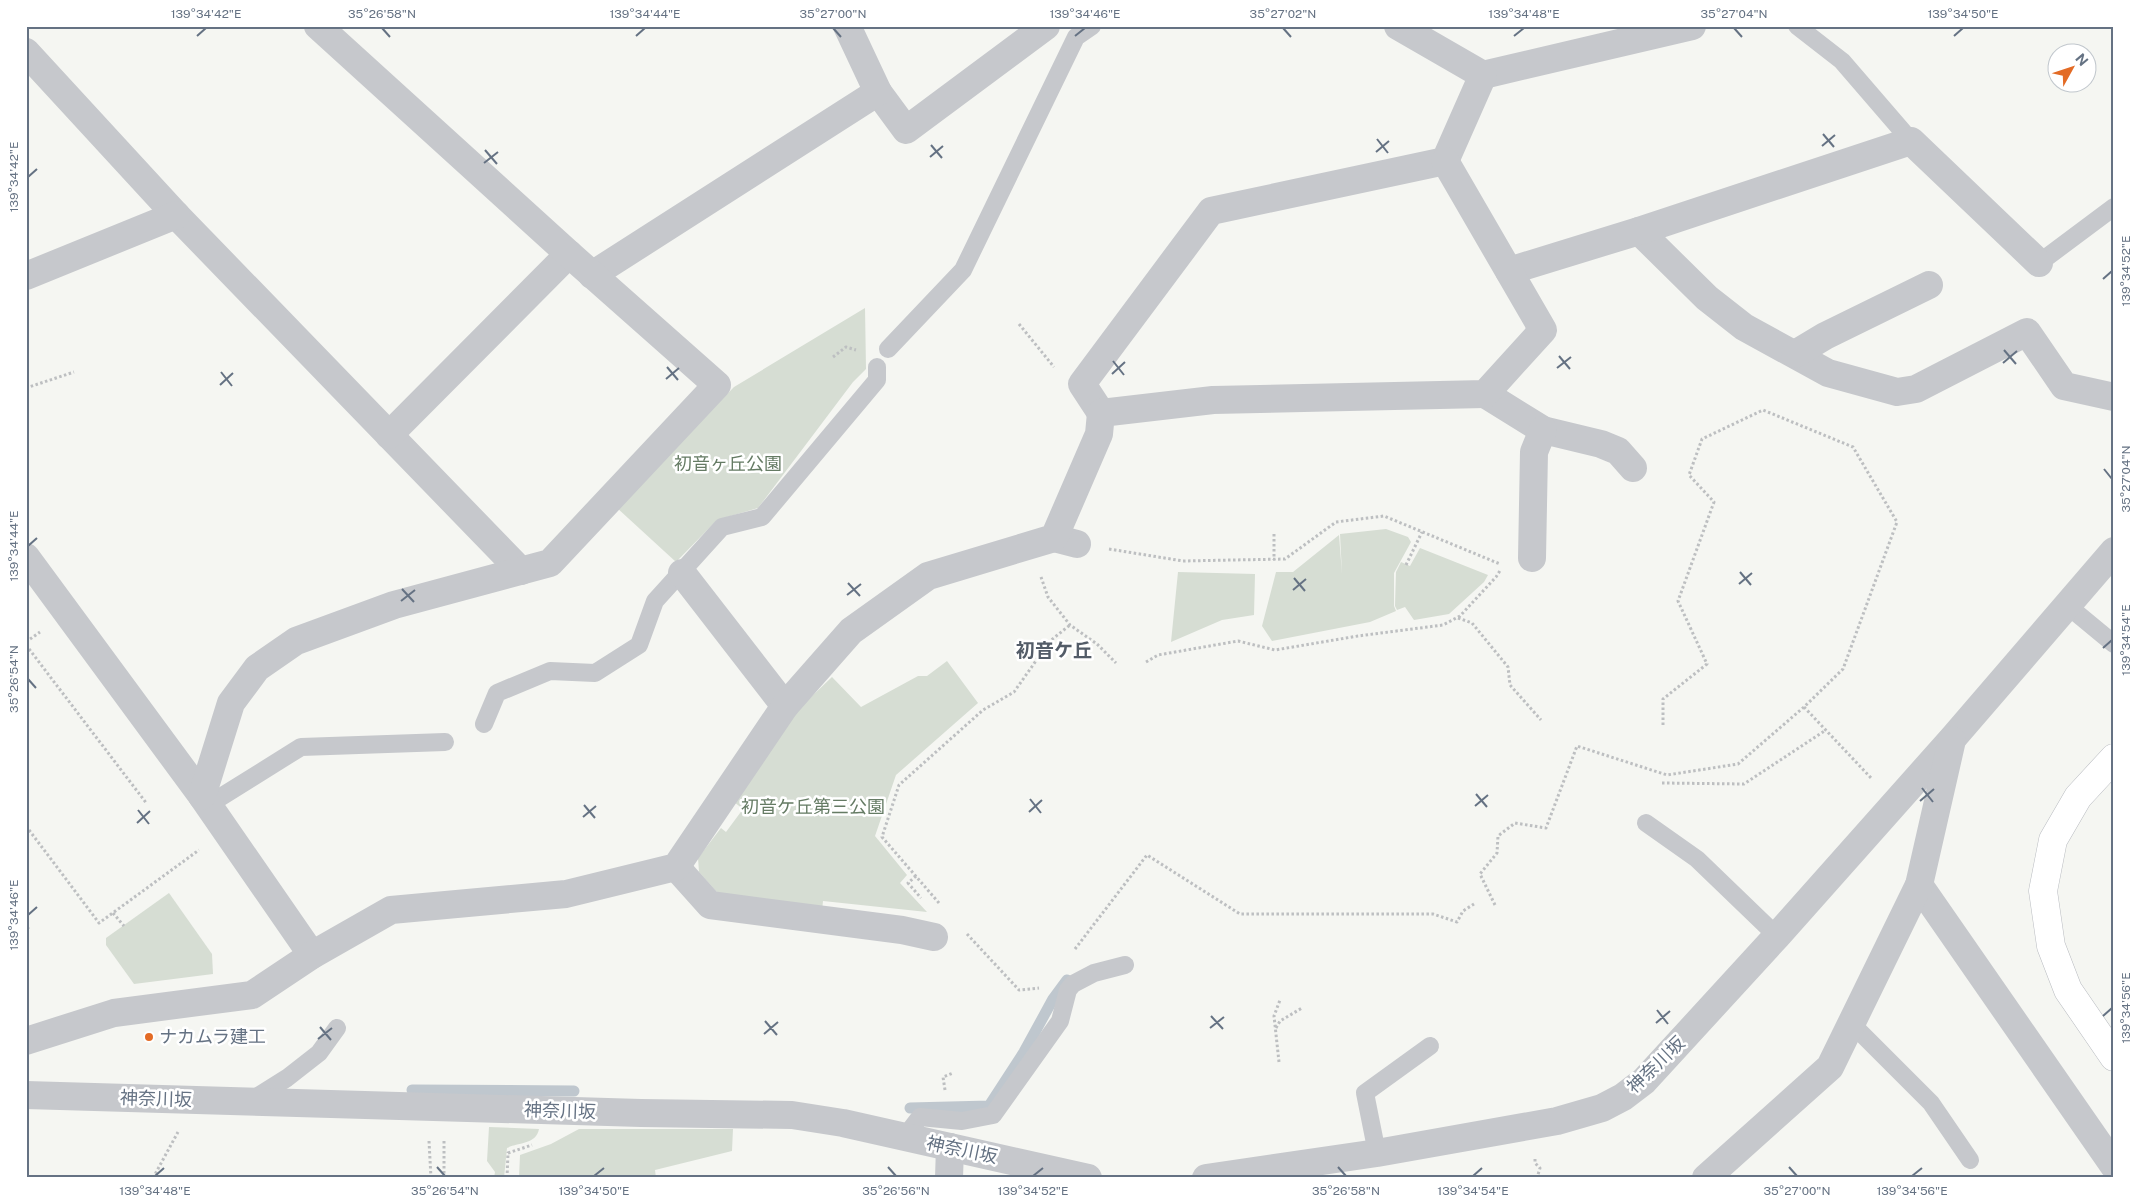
<svg xmlns="http://www.w3.org/2000/svg" width="2140" height="1204" font-family="'Public Sans','Noto Sans JP',sans-serif">
  <style>
    .green { fill: #d6ddd3 }
    .lines { fill: none; stroke-linecap: round; stroke-linejoin: round }
    .stream { stroke: #bfc7ce; stroke-width: 11 }
    .secondary-casing { stroke: #b8bbc0; stroke-width: 29 }
    .path { stroke: #bdbfc1; stroke-width: 3; stroke-dasharray: 2.5 2.5; stroke-linecap: butt }
    .lane { stroke: #c6c8cc; stroke-width: 18 }
    .street { stroke: #c6c8cc; stroke-width: 28 }
    .secondary { stroke: #fff; stroke-width: 28 }
    .ticks { fill: none; stroke: #657283; stroke-width: 2 }
    .poi-dot { fill: #e36b25; stroke: #fff; stroke-width: 2 }
    .labels { text-anchor: middle; stroke-width: 5; stroke-linejoin: round; paint-order: stroke }
    .park-label { font-size: 18px; fill: #657b64; stroke: #fff }
    .poi-label { font-size: 18px; fill: #657283; stroke: #fff; text-anchor: start }
    .street-label { font-size: 18px; fill: #657283; stroke: #fff }
    .neighbourhood-label { font-size: 19px; font-weight: bold; fill: #535c68; stroke: #fff }
    .neatline { fill: none; stroke: #657283; stroke-width: 2 }
    .ticks-label { font-size: 12px; text-anchor: middle; fill: #657283 }
  </style>
  <rect width="100%" height="100%" fill="#f5f6f2"/>
  <g class="green">
    <polygon points="865,308 866,369 853,382 758,508 717,520 676,562 616,507 734,387"/>
    <polygon points="1386,529 1408,537 1411,542 1394,573 1394,606 1396,611 1370,622 1272,641 1262,626 1276,572 1293,572 1339,535 1342,574 1340,534"/>
    <polygon points="1420,548 1488,575 1484,582 1449,614 1414,620 1405,607 1397,610 1395,606 1396,572 1401,562 1410,566"/>
    <polygon points="1178,572 1255,574 1254,615 1222,620 1171,642"/>
    <polygon points="947,661 978,703 896,775 875,836 907,875 900,883 927,912 823,901 822,911 724,900 699,872 698,858 721,828 726,832 743,809 734,802 790,717 832,677 861,707 918,676 927,676"/>
    <polygon points="169,893 212,954 213,974 134,984 106,945 106,938"/>
    <path d="M489 1127 539 1129C536 1145 518 1142 507 1148L504 1178H494L495 1172 487 1161Z"/>
    <polygon points="579,1129 733,1129 732,1151 655,1170 656,1178 519,1178 520,1155 551,1144"/>
  </g>
  <g class="lines">
    <g class="stream">
      <polyline points="412,1090 574,1091"/>
      <polyline points="910,1108 989,1106 1024,1052 1053,999 1067,980"/>
    </g>
    <g class="secondary-casing">
      <polyline id="secondary" points="2114,758 2078,797 2053,840 2043,891 2051,946 2068,990 2114,1057"/>
    </g>
    <g class="path">
      <polyline points="1019,324 1054,367"/>
      <polyline points="833,357 846,347 856,350"/>
      <polyline points="26,388 74,372"/>
      <polyline points="1274,534 1274,560"/>
      <polyline points="1109,549 1183,561 1285,559 1336,522 1384,516 1500,564"/>
      <polyline points="1406,565 1422,532"/>
      <polyline points="1041,577 1048,597 1070,625 1097,644 1116,663"/>
      <polyline points="1458,618 1472,623 1508,667 1510,685 1541,720"/>
      <polyline points="26,642 40,632"/>
      <polyline points="26,645 147,804"/>
      <polyline points="1146,662 1158,655 1238,641 1275,650 1358,636 1443,625 1460,616 1496,577 1501,569"/>
      <polyline points="1804,707 1872,779"/>
      <polyline points="1662,783 1744,784 1826,730"/>
      <polyline points="26,826 99,923 199,850"/>
      <polyline points="916,876 908,883 921,898"/>
      <polyline points="939,903 882,837 899,785 983,710 1014,692 1050,641 1070,625"/>
      <polyline points="1495,905 1480,874 1497,853 1498,836 1515,823 1546,828 1577,746 1667,775 1738,764 1804,707 1843,669 1897,522 1853,447 1763,410 1702,439 1689,475 1714,502 1678,601 1707,664 1663,699 1663,726"/>
      <polyline points="113,913 124,926"/>
      <polyline points="26,923 29,927 26,929"/>
      <polyline points="967,934 1019,990 1039,988"/>
      <polyline points="1075,949 1147,855 1240,914 1433,914 1457,922 1463,911 1474,904"/>
      <polyline points="1276,1028 1280,1021 1302,1008"/>
      <polyline points="1279,1062 1274,1016 1280,1000"/>
      <polyline points="945,1090 943,1077 953,1073"/>
      <polyline points="429,1141 431,1178"/>
      <polyline points="444,1141 444,1178"/>
      <polyline points="1535,1159 1535,1163 1540,1168 1537,1178"/>
      <polyline points="153,1178 178,1132"/>
      <polyline points="507,1178 508,1153 532,1145"/>
    </g>
    <g class="lane">
      <polyline points="1797,26 1842,61 1911,141"/>
      <polyline points="2039,263 2114,207"/>
      <polyline points="888,349 963,270 1076,37 1092,26"/>
      <polyline points="2068,606 2114,644"/>
      <polyline points="484,724 497,693 550,671 595,673 639,645 655,601 722,527 762,517 877,380 877,367"/>
      <polyline points="208,805 301,747 445,742"/>
      <polyline points="1646,823 1697,859 1777,936"/>
      <polyline points="1852,1024 1931,1103 1970,1160"/>
      <polyline points="250,1101 287,1078 319,1053 337,1028"/>
      <polyline points="904,1138 920,1117 962,1121 993,1115 1060,1021 1068,990 1073,984 1094,973 1125,965"/>
      <polyline points="1377,1153 1365,1093 1430,1046"/>
    </g>
    <g class="street">
      <polyline points="26,52 176,215 521,571"/>
      <polyline points="1483,75 1692,26"/>
      <polyline points="878,92 906,130 1046,26"/>
      <polyline points="1639,231 1707,298 1744,327 1828,373 1897,392 1916,389 2027,332 2064,386 2114,397"/>
      <polyline points="1509,271 1639,231 1911,141 2039,263"/>
      <polyline points="592,275 878,92 847,26"/>
      <polyline points="26,276 176,215"/>
      <polyline points="1795,354 1825,336 1929,285"/>
      <polyline points="1485,394 1543,430 1601,444 1618,451 1633,468"/>
      <polyline points="1101,413 1082,384 1211,211 1445,161 1483,75 1398,26"/>
      <polyline points="389,435 569,254"/>
      <polyline points="1054,538 1077,544"/>
      <polyline points="26,557 202,796 312,955"/>
      <polyline points="1532,558 1534,452 1543,430"/>
      <polyline points="682,573 785,706"/>
      <polyline points="202,796 231,703 257,668 296,641 394,605 550,563 717,385 569,254 318,26"/>
      <polyline points="676,867 710,905 902,930 934,937"/>
      <polyline points="1919,885 2114,1166"/>
      <polyline points="26,1041 114,1013 252,995 312,955 391,910 566,894 676,867 785,706 851,631 928,576 1054,538 1099,434 1101,413 1213,400 1485,394 1543,330 1445,161"/>
      <polyline points="26,1095 641,1113 792,1115 843,1123 1088,1178"/>
      <polyline points="949,1178 950,1147"/>
      <polyline points="1206,1178 1377,1153 1557,1121 1602,1108 1623,1097 1644,1081 1777,936 1953,738 2114,551"/>
      <polyline points="1706,1178 1830,1067 1919,885 1952,740"/>
    </g>
    <use href="#secondary" class="secondary"/>
  </g>
  <path class="ticks" d="M382 28 390 37M833 28 841 37M1283 28 1291 37M1734 28 1742 37M197 36 206 28M636 36 645 28M1075 36 1085 28M1514 36 1524 28M1954 36 1963 28M1823 134 1834 147M1377 139 1388 153M931 145 942 158M1822 146 1835 135M485 150 497 164M1376 152 1389 141M930 157 943 146M484 163 498 152M28 177 37 169M2103 279 2112 271M2004 350 2016 364M1559 356 1570 369M1113 361 1124 375M2003 363 2017 351M667 367 678 380M1557 368 1571 357M221 372 232 386M1112 374 1125 362M666 379 679 368M220 385 233 373M2104 469 2112 479M28 546 37 538M1740 572 1751 585M1294 578 1305 591M848 583 860 596M1739 584 1752 573M402 589 414 602M1293 590 1306 579M847 595 861 584M401 601 415 590M2103 648 2112 640M28 679 36 688M1922 788 1933 802M1476 794 1487 807M1030 799 1041 813M1920 801 1934 789M584 805 595 818M1475 806 1488 795M138 810 149 824M1029 812 1042 800M583 817 596 806M137 823 150 811M28 915 37 907M1657 1010 1668 1024M1211 1016 1223 1029M2103 1016 2112 1008M765 1021 777 1035M1656 1023 1670 1011M320 1027 331 1040M1210 1028 1224 1017M764 1034 778 1022M318 1039 332 1028M437 1167 445 1176M888 1167 896 1176M1338 1167 1346 1176M1789 1167 1797 1176M155 1176 164 1168M594 1176 604 1168M1033 1176 1043 1168M1473 1176 1482 1168M1912 1176 1922 1168"/>
  <circle class="poi-dot" cx="149" cy="1037" r="5"/>
  <g class="labels">
    <g class="park-label">
      <text x="728" y="470">初音ヶ丘公園</text>
      <text x="813" y="813">初音ケ丘第三公園</text>
    </g>
    <g class="poi-label">
      <text x="159" y="1043">ナカムラ建工</text>
    </g>
    <g class="street-label">
      <text transform="translate(1656 1065) rotate(-44)" y="6">神奈川坂</text>
      <text transform="translate(156 1099) rotate(2)" y="6">神奈川坂</text>
      <text transform="translate(560 1111) rotate(2)" y="6">神奈川坂</text>
      <text transform="translate(962 1150) rotate(12)" y="6">神奈川坂</text>
    </g>
    <g class="neighbourhood-label">
      <text x="1054" y="657">初音ケ丘</text>
    </g>
  </g>
  <rect width="2140" height="1204" fill="none" stroke="#ffffff" stroke-width="55"/>
  <g transform="translate(2072 68) rotate(50)"><circle r="24" fill="#ffffff" stroke="#c1c7cd"/>
  <path d="M0-4L9 19L0 12L-9 19Z" fill="#e36b25"/>
  <text y="-8" font-size="14" font-weight="bold" text-anchor="middle" fill="#657283">N</text>
  </g>
  <rect x="28" y="28" width="2084" height="1148" class="neatline"/>
  <g class="ticks-label">
    <text x="206" y="18">139°34'42"E</text>
    <text x="382" y="18">35°26'58"N</text>
    <text x="645" y="18">139°34'44"E</text>
    <text x="833" y="18">35°27'00"N</text>
    <text x="1085" y="18">139°34'46"E</text>
    <text x="1283" y="18">35°27'02"N</text>
    <text x="1524" y="18">139°34'48"E</text>
    <text x="1734" y="18">35°27'04"N</text>
    <text x="1963" y="18">139°34'50"E</text>
    <text transform="translate(14 177) rotate(-90)" y="4">139°34'42"E</text>
    <text transform="translate(2126 271) rotate(-90)" y="4">139°34'52"E</text>
    <text transform="translate(2126 479) rotate(-90)" y="4">35°27'04"N</text>
    <text transform="translate(14 546) rotate(-90)" y="4">139°34'44"E</text>
    <text transform="translate(2126 640) rotate(-90)" y="4">139°34'54"E</text>
    <text transform="translate(14 679) rotate(-90)" y="4">35°26'54"N</text>
    <text transform="translate(14 915) rotate(-90)" y="4">139°34'46"E</text>
    <text transform="translate(2126 1008) rotate(-90)" y="4">139°34'56"E</text>
    <text x="155" y="1195">139°34'48"E</text>
    <text x="445" y="1195">35°26'54"N</text>
    <text x="594" y="1195">139°34'50"E</text>
    <text x="896" y="1195">35°26'56"N</text>
    <text x="1033" y="1195">139°34'52"E</text>
    <text x="1346" y="1195">35°26'58"N</text>
    <text x="1473" y="1195">139°34'54"E</text>
    <text x="1797" y="1195">35°27'00"N</text>
    <text x="1912" y="1195">139°34'56"E</text>
  </g>
</svg>
